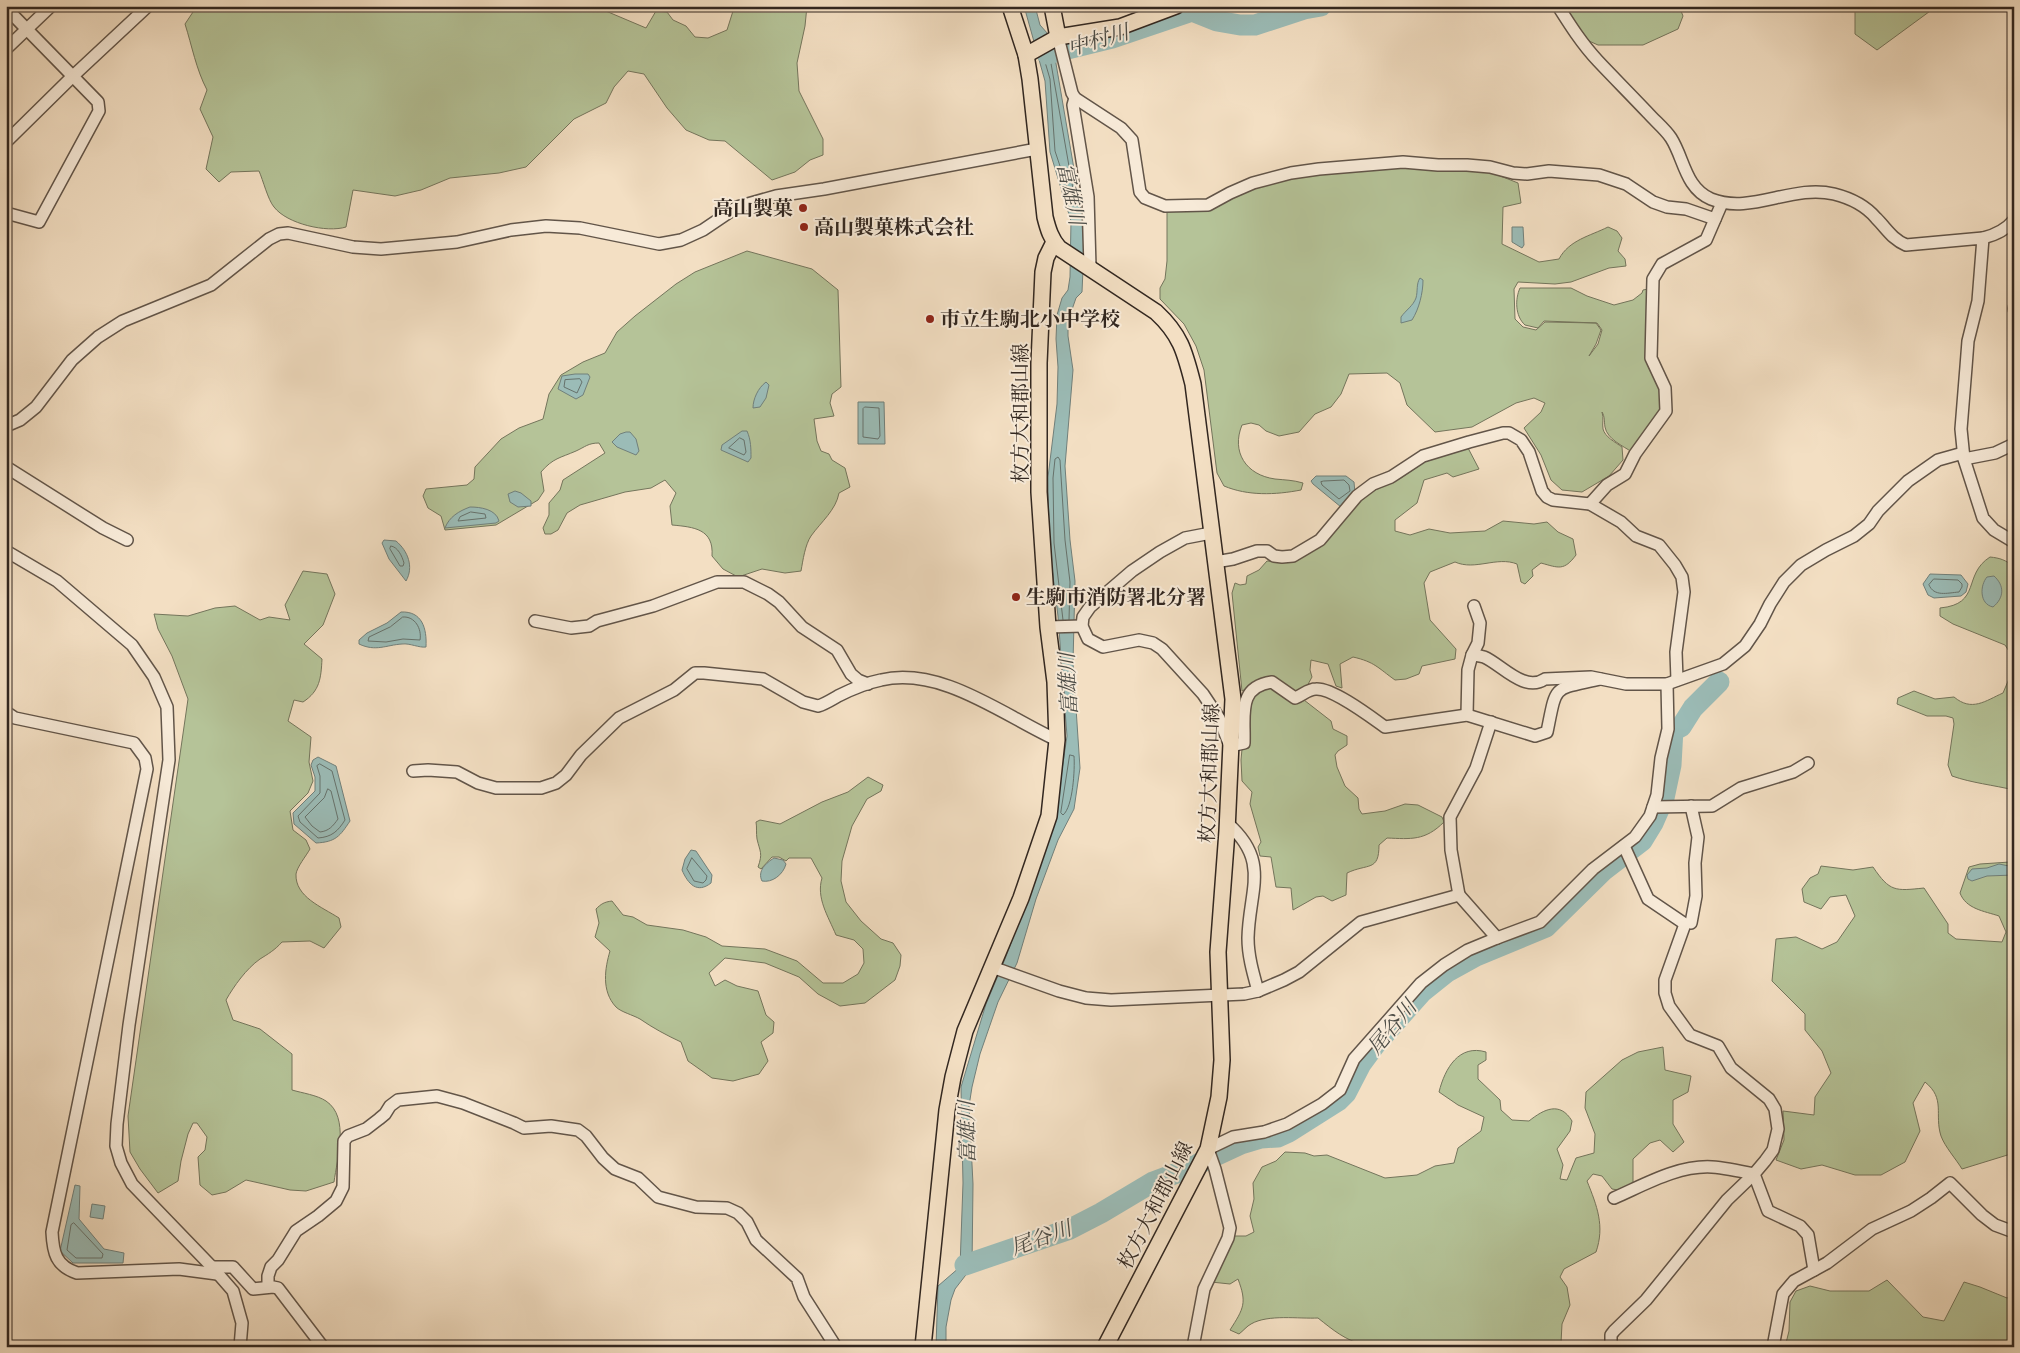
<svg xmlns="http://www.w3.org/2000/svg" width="2020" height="1353" font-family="'IM FELL Great Primer','Noto Serif JP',serif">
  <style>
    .green { fill: #b5c398; stroke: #74755c }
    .water { fill: #9bbcb7; stroke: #71807b }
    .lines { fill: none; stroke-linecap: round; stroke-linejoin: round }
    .shore { stroke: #66726c; stroke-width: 1 }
    .river { stroke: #9bbcb7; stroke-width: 21 }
    .minor-casing { stroke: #625549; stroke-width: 14 }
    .major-casing { stroke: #322720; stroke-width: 18 }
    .minor { stroke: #f7ead8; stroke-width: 11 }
    .major { stroke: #f3dfc3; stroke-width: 15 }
    .poi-dot { fill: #8f2418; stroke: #f7ead8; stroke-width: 2 }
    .labels { text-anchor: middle; stroke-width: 4; stroke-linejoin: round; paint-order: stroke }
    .poi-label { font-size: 20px; font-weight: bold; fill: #322720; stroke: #f7ead8; text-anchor: start }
    .street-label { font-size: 20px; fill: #322720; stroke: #f7ead8 }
    .water-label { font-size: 21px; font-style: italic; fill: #4c4c46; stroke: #f7ead8 }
  </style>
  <rect width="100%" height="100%" fill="#f3dfc3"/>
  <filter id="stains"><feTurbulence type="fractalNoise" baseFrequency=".004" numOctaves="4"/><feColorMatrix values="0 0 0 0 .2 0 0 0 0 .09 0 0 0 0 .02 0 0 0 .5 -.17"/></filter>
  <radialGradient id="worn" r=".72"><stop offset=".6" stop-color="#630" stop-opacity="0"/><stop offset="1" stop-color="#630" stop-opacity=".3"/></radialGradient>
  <g class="green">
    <path d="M197 6H594L646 28 656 11 667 12 673 20 686 26 695 37 708 38 727 30 733 11 740 6H807L805 26 797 63 799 91 823 139V155L810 160 795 172 772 180 725 141 709 140 686 130 667 108 644 74 628 71 614 87 606 103 574 119 526 167 499 173 450 178 421 190 395 196 353 190 346 227C327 233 287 224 274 207 268 200 263 180 259 171L231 172 219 182 206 169 213 137 200 109 207 90C196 69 192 46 185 24Z"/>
    <polygon points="1563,6 1679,6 1683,16 1678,29 1643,45 1598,45 1589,41"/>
    <polygon points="1855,6 1937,6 1877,50 1855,34"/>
    <path d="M1397 166 1454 171H1488L1518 183 1521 203 1503 207 1502 244 1539 262 1559 259C1569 240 1590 236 1608 227L1617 231 1622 238 1618 251 1625 259 1626 266 1609 268 1571 282 1555 284 1518 282 1514 289 1515 319 1523 327 1536 330 1545 322 1596 323 1601 330 1596 344 1589 356 1598 344 1602 330 1597 323 1544 321 1538 328 1525 325C1515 316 1515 299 1520 288H1571L1587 296 1614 305 1633 300 1642 293 1643 290 1648 289 1662 409 1632 452C1623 446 1607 439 1605 427 1604 421 1605 417 1602 412 1604 418 1602 424 1603 429 1605 437 1615 442 1622 447L1623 460 1609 476 1582 492 1562 490 1551 480 1541 455 1524 428 1541 412 1545 403 1534 398 1516 403 1472 427 1435 432 1407 405 1400 383 1387 373 1349 374 1341 394 1331 407 1315 414 1299 432 1279 436 1266 431 1259 425 1251 423 1242 425C1231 452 1246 475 1275 479 1285 480 1293 480 1303 483L1301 490C1275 495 1248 496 1224 486L1217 473 1204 370 1196 346 1184 324 1160 299V288L1165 279 1167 261V209L1247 190 1297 175Z"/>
    <path d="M747 251 812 269 838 290 841 387 832 394 830 403 834 416 814 419 817 441 821 451 829 454 832 460 845 468 850 487 839 493C836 510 821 522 811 536 805 545 803 560 801 571L785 573 762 569 738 577 723 569 712 556C714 529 694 527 672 525L670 506 676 493 665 480 651 488 625 492 580 505 567 513 558 530 551 534H545L543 528 549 515V503L560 490 563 480 605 453 599 443C588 443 585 447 576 451 560 458 553 458 541 472L544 491 538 500 496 525 445 530 441 516 428 508 423 496 426 489 467 485 474 479 475 467 501 439 519 428 543 419 549 394 561 375 583 362 605 353 617 332 635 316 676 284 695 272Z"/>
    <path d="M1468 448 1479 469 1453 477 1447 473 1424 480 1417 503 1395 520V531L1410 535 1429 529 1450 533 1485 531 1503 521 1534 524 1547 522 1558 532 1573 539 1576 555C1564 571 1559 568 1541 563L1532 570 1533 576 1525 584 1521 582 1517 564C1497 556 1475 571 1455 562L1430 572 1424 583 1430 620 1456 649 1455 659 1422 666 1419 674 1406 679 1395 680C1378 668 1375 662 1353 657L1340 664 1342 688 1336 686 1328 664 1311 660 1310 670 1312 677 1306 688 1298 694C1269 673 1272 675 1242 691L1232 593 1235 583 1240 585 1246 584 1247 576 1259 570 1267 561 1285 562 1373 491 1401 478 1426 461 1450 451Z"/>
    <path d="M1990 557C2000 558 2006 560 2014 567V659L2005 645 1953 624 1940 616V608C1982 604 1962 575 1990 557Z"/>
    <path d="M303 571 327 574 335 594 323 625 304 644 322 659C321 678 320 691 303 702L294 700 288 721 311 737 309 762 313 781 308 793 290 811 293 830 306 840 310 849C306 856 297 867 296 874 295 897 322 907 339 918L341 927 324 948 310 941 282 942C275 950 268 954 260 959 246 969 234 986 226 1000L233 1020 260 1029 292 1054V1090C302 1093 317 1095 326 1101 350 1117 337 1159 334 1182L306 1191 290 1190 246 1180 226 1192 212 1195 200 1185 198 1157 205 1150 207 1137 197 1123H193L188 1134 181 1161 178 1181 158 1193 140 1169 130 1152 128 1116 188 699 172 656 158 629 154 614 188 616 215 608 235 606 260 620 269 617 290 620 285 605Z"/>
    <path d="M2014 667V790C1993 785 1972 783 1952 776L1948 765 1954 724 1953 718 1946 716H1927L1897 704 1898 698 1914 691 1935 699 1954 697C1972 712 1985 701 2003 693Z"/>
    <path d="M1270 685 1278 689 1285 699 1297 702 1304 700 1331 721 1333 729 1347 736V745L1338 751 1335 755 1337 767 1345 786 1358 798 1359 809 1362 814 1385 811 1405 804 1418 805 1442 817 1444 822C1425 841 1411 839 1387 838L1379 845C1379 872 1368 863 1347 873L1346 895 1332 901 1323 896 1316 897 1293 910 1291 888 1276 887 1271 857 1260 856 1258 847 1261 842 1250 804 1252 792 1242 781 1241 760 1242 749 1249 748 1251 701 1254 693Z"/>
    <path d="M868 777 883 785 881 791 867 799 852 826 842 861 841 881 846 902 861 921 881 939 893 943 901 955 900 966 895 980 865 1003 840 1006 818 994 799 977 765 963 725 958 709 973 715 986 725 980 737 986 758 991 766 1015 774 1022 773 1033 761 1042 768 1061 759 1074 733 1081 712 1078 688 1061 681 1042C666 1035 653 1028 640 1019 633 1015 621 1012 616 1007 601 991 605 968 610 951L595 937 599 923 596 909C601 904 604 902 612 901L623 915 633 917 647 925 683 930 706 937 722 946 765 949 797 961 823 983H843L858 974 864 963 863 949 854 940 836 935C828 916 816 898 822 878L811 858H789L786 861 779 857H772L761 869 758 867C763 853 760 852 757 839 756 833 757 827 756 822L760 820 780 824 822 802 848 792Z"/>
    <path d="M2010 862 2014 863V1153L1962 1169C1956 1159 1945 1147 1941 1136 1934 1114 1946 1099 1925 1082L1913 1103 1920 1131 1905 1162 1881 1175H1855L1822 1165 1801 1169 1776 1160 1784 1140 1783 1111 1814 1115 1815 1097 1831 1073 1822 1051 1805 1030V1014L1772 981 1776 939 1796 937 1822 949 1837 942 1855 916 1846 895 1830 897 1821 909 1804 902 1802 889 1810 878 1818 874 1821 866 1853 870 1873 867C1890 892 1895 891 1924 888L1948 924V933L1956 939 2002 942 2006 932 1999 916C1984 911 1966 909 1960 893L1969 867 1980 864Z"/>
    <path d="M1663 1047 1665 1070 1691 1076 1688 1092 1673 1100V1124L1684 1142 1673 1152 1660 1140 1650 1143 1633 1159V1184L1618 1190 1612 1189 1602 1176 1593 1174 1587 1181C1597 1206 1605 1226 1596 1252L1564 1269 1560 1277 1567 1287 1570 1305 1562 1324 1561 1343 1565 1347H1364V1345C1345 1340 1333 1330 1318 1318 1299 1319 1268 1314 1251 1324 1247 1326 1243 1331 1239 1334L1230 1330C1244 1308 1247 1303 1238 1279L1230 1284 1211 1282 1234 1236H1246L1254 1232 1250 1216 1254 1199 1253 1183 1262 1167 1276 1161 1285 1152 1305 1153 1314 1156 1327 1155 1385 1178 1417 1175 1435 1166 1454 1163 1458 1148 1481 1131 1484 1117 1458 1105 1439 1092C1445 1068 1459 1044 1486 1052V1060L1478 1065V1079L1500 1100 1501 1110 1512 1120 1529 1121C1544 1109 1560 1101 1572 1121L1570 1131 1557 1149 1563 1165 1560 1179 1567 1180 1576 1158 1594 1153 1595 1134 1585 1108 1586 1092 1622 1060 1638 1052Z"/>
    <polygon points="1887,1280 1923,1317 1944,1321 1964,1282 1980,1287 2007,1298 2014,1296 2014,1347 1785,1347 1789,1331 1790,1302 1796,1291 1810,1286 1830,1291 1869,1291"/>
  </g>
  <g class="water">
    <polygon points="1024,6 1035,6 1040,25 1048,34 1053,46 1081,210 1084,247 1082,292 1076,298 1068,321 1068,336 1073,370 1065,466 1070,540 1075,581 1073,663 1080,768 1074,809 1058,840 1036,899 1017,963 998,1002 980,1054 972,1087 969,1106 973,1184 972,1267 955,1289 951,1300 946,1327 946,1347 936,1347 938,1286 960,1267 963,1183 961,1087 986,1004 1005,959 1047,846 1055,817 1067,736 1058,616 1049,544 1048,477 1057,404 1058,367 1056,339 1057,315 1062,298 1068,290 1070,277 1071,221 1050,152 1045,81"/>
    <polygon points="1512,227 1523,227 1524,245 1522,248 1512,242"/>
    <path d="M1420 278 1423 280C1423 293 1419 309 1412 320L1401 323V317C1406 310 1413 306 1416 298 1418 291 1416 284 1420 278Z"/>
    <polygon points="575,374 588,374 590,377 583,395 576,399 558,389 562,376"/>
    <path d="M766 382 769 385 766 398 760 407 753 408C753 399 758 388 766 382Z"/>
    <polygon points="858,402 884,402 885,444 858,444"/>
    <path d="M742 431H747C751 440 751 449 751 458L748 462 721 450 722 445Z"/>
    <polygon points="626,432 630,432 636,439 639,451 636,455 617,447 612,442 620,434"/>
    <polygon points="1316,476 1346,476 1354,482 1355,493 1341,507 1313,484 1311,481"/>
    <polygon points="515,491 521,493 531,501 531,506 518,507 510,502 508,494"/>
    <path d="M470 507C480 507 496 509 499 521L496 523 445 528C449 517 459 511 470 507Z"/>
    <path d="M384 540 396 541C408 551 414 567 406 581L389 559 382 543Z"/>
    <polygon points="1930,574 1961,575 1968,584 1966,592 1961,596 1934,598 1928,595 1923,584"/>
    <path d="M1994 576C2005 586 2004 598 1993 607 1979 604 1980 585 1987 577Z"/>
    <path d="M401 612C422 611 427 628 426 647 419 648 410 643 402 644 386 645 376 652 359 644V640L367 633 387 623Z"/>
    <path d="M318 757 336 766 350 821C340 836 336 842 316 843L294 824 293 813 315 791V777L311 765 313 760Z"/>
    <path d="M691 850 696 851 712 875 711 883C697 894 688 884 682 870L685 859Z"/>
    <path d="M774 858 783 860 786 864C783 875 772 883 762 881 757 871 766 863 774 858Z"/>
    <polygon points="1999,864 2014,867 2014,875 1987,876 1972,881 1968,879 1967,875 1972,869 1987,868"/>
    <polygon points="75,1185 80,1186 79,1219 104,1249 124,1253 123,1263 73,1263 60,1251"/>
    <polygon points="92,1204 105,1206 103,1219 90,1217"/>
  </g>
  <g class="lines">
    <g class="shore">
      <polyline points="1043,55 1050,79 1055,151 1068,190 1071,192 1073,189 1049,52"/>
      <polygon points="580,379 582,382 577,393 564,387 565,380"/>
      <polygon points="865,407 879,408 880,436 878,439 863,437 863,409"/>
      <polygon points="740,438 744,440 746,452 744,455 729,448"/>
      <polygon points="1324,481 1344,480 1349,485 1350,491 1339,499 1322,485 1321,482"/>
      <polygon points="471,512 485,514 486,518 458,521 460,517"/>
      <path d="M391 546C398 547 402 556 404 563L403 566H400L390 549Z"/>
      <path d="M1934 579 1958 580 1962 584V587L1959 592C1947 593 1934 597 1929 585Z"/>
      <path d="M403 617C415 616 422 629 420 640L403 639 386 642 368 641 369 637 390 627Z"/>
      <polyline points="1063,620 1054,543 1053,478 1055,459 1058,457 1060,460 1065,540 1070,582 1069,620"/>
      <path d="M1070 755 1074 756C1075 769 1073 807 1063 815L1061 813Z"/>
      <path d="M320 764 332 771 345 820C338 831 332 837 318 838L300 822 298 816 320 793V776L317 766Z"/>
      <path d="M328 789 331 791 338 819C333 826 329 831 320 832L312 826 305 817 324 798Z"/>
      <polygon points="692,858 707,876 706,880 703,883 694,881 687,869"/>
      <polygon points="74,1223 103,1254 102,1258 76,1258 67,1250 71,1225"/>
    </g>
    <g class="river">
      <polyline points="1047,54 1112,38 1192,11 1217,21 1240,25 1255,25 1304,9 1321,6"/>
      <polyline points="965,1265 1070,1229 1101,1213 1153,1182 1185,1170 1241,1144 1261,1138 1278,1137 1289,1132 1338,1101 1346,1093 1361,1064 1375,1045 1422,992 1447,972 1476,956 1546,927 1603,871 1642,841 1653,823 1664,798 1671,765 1673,729 1681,727 1693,708 1719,682"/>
    </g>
    <g class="minor-casing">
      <g id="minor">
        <path d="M1558 6C1570 25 1582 44 1598 61 1614 78 1631 95 1648 113 1655 121 1665 129 1671 138 1684 158 1685 188 1711 199 1751 215 1792 184 1834 194 1850 198 1865 205 1876 218 1887 229 1892 239 1906 245L1983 238 1978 301 1968 341 1966 367 1961 429 1964 459 1983 518 1994 530 2014 542"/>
        <polyline points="6,8 98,102 99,111 39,222 6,213"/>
        <polyline points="1058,37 1072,93 1075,98 1121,128 1132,140 1140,192 1145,198 1165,206 1208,205 1230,193 1253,183 1291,173 1319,169 1403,162 1438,165 1467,165 1490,167 1513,173 1527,174 1549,171 1599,175 1626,184 1653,202 1667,207 1686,209 1715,219"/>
        <polyline points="6,49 51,6"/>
        <polyline points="1075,98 1073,105 1088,197 1090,267"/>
        <polyline points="6,142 73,76 148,6"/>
        <path d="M1983 238C1995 235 2006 230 2014 220"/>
        <polyline points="2014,308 2014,309"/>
        <polyline points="6,426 20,420 36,407 72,360 98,337 123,321 211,285 269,239 279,234 288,233 353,247 381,249 457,242 511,230 546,226 580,228 659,244 681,240 703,230 737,207 776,196 824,189 1037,149"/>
        <polyline points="1964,459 1995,453 2014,444"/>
        <polyline points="6,467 103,528 127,540"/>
        <polyline points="1590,504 1607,485 1625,474 1635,454 1666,411 1665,388 1651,358 1653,279 1662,264 1706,240 1722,203"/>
        <path d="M1211 533 1185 538 1160 552 1132 571 1090 607 1083 617 1082 626 1088 639 1103 647 1139 640 1153 643 1162 649 1203 694 1219 718 1230 746 1244 743C1245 715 1237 687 1272 682L1295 698C1303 695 1308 689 1316 689 1333 688 1371 717 1385 727L1467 715 1535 736 1547 732C1557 683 1552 690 1600 679"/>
        <polyline points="6,551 57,581 132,645 154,677 167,707 169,760 129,1025 117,1124 116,1146 121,1163 132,1184 212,1267 233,1291 242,1323 240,1347"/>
        <polyline points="1215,562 1233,559 1257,551 1267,551 1274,556 1282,557 1293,556 1320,540 1357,496 1373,484 1391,477 1423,456 1469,442 1503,433 1509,433 1521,440 1529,452 1542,491 1547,497 1553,500 1590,504 1621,522 1636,536 1659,545 1675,565 1682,577 1684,592 1676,652 1677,680"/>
        <polyline points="535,621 571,628 589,626 597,621 653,606 717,582 744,582 768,594 779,602 802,627 837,650 851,674 858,680 868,684"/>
        <polyline points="1048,627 1082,626"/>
        <path d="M1472 655C1475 655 1480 656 1484 657 1501 664 1524 693 1545 679L1591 677 1626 684H1667L1723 664 1745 646 1760 624 1770 604 1784 582 1801 565 1826 550 1854 536 1869 524 1878 511 1908 481 1938 460 1963 453"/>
        <path d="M6 712 15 718 134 743 145 758 147 769 52 1232C53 1253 56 1266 77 1273L179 1269 217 1274"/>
        <polyline points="1467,715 1468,670 1472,655 1478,643 1480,623 1474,606"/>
        <path d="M413 771 428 770 457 772 478 783 496 788H541L556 783 566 775 581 755 619 718 674 690 695 673H704L763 679 803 702 818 706C825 704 831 700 838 696 852 689 866 683 881 680 942 666 1004 716 1057 740"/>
        <polyline points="1653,807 1712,806 1741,788 1793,772 1808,763"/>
        <path d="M1227 823C1271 861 1249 890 1248 938 1248 956 1253 973 1258 991"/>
        <polyline points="1459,895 1451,850 1450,817 1476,768 1491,722"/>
        <polyline points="1691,923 1696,896 1695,863 1698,837 1691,806"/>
        <polyline points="1497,938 1540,922 1593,869 1635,837 1650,816 1657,795 1661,758 1668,729 1667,684"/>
        <polyline points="992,967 1059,991 1086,998 1111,1000 1244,994 1258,991 1284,980 1299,972 1361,922 1459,895 1497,938 1468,950 1444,965 1421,983 1354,1059 1340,1090 1322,1104 1287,1124 1264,1132 1233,1137 1208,1149 1215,1169 1230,1228 1228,1238 1204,1289 1193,1347"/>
        <path d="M1614 1198C1644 1185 1678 1165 1712 1167 1726 1168 1740 1171 1754 1174L1768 1211 1800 1226 1808 1235 1814 1270"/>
        <polyline points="212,1267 233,1267 253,1289 273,1287 278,1288 323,1347"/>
        <polyline points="268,1287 268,1276 271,1267 278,1260 296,1231 318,1216 336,1201 343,1187 344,1141 348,1136 366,1129 379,1119 385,1114 390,1106 398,1100 437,1096 463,1103 514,1123 524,1128 551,1126 578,1130 586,1136 603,1158 615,1169 638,1178 658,1197 696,1207 727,1208 738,1213 747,1222 756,1240 797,1278 804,1297 836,1347"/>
        <polyline points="1611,1347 1611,1335 1614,1331 1646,1300 1727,1200 1754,1174 1765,1161 1773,1150 1778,1129 1775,1109 1769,1099 1731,1068 1718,1046 1690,1035 1669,1006 1665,993 1665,980 1685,924 1648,899 1624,846"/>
        <polyline points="1773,1347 1783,1294 1794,1281 1827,1263 1872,1229 1911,1211 1931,1198 1950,1183 1982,1215 1995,1225 2014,1232"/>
      </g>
    </g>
    <g class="major-casing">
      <g id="major">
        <path d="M1010 6 1026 55 1030 79 1045 217C1048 229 1051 239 1059 248L1156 312C1181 335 1185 353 1193 384L1233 699 1227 831 1218 952 1222 1060 1219 1097 1208 1149 1105 1347"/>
        <polyline points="1052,6 1058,37"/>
        <polyline points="1026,55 1058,37 1120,27 1176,6"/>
        <polyline points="923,1347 947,1110 953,1077 965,1031 1021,898 1049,816 1057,740 1055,682 1048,627 1039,492 1039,363 1043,272 1046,258 1054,242"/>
      </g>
    </g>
    <use href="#minor" class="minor"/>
    <use href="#major" class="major"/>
  </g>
  <g class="poi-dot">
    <circle cx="803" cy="208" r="5"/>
    <circle cx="804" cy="227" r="5"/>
    <circle cx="930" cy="319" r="5"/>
    <circle cx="1016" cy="597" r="5"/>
  </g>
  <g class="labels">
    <g class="poi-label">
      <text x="793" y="215" text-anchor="end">高山製菓</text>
      <text x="814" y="234">高山製菓株式会社</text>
      <text x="940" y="326">市立生駒北小中学校</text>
      <text x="1026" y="604">生駒市消防署北分署</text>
    </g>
    <g class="street-label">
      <text transform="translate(1020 413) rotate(-90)" y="7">枚方大和郡山線</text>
      <text transform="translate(1209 773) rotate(-88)" y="7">枚方大和郡山線</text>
      <text transform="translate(1155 1205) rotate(-63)" y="7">枚方大和郡山線</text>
    </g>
    <g class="water-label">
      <text transform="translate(1098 40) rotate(-16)" y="7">中村川</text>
      <text transform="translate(1071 194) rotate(78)" y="7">富雄川</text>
      <text transform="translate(1068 684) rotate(-93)" y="7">富雄川</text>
      <text transform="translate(1392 1027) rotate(-50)" y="7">尾谷川</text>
      <text transform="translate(967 1132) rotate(-91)" y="7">富雄川</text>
      <text transform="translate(1041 1238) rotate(-20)" y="7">尾谷川</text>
    </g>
  </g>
  <rect width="2020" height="1353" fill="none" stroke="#f3dfc3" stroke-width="25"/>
  <rect x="8" y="8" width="2005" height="1338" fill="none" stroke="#322720" stroke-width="2.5"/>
  <rect x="12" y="12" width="1995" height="1328" fill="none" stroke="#322720"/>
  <rect width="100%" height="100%" filter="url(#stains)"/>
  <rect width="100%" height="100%" fill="url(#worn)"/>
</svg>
